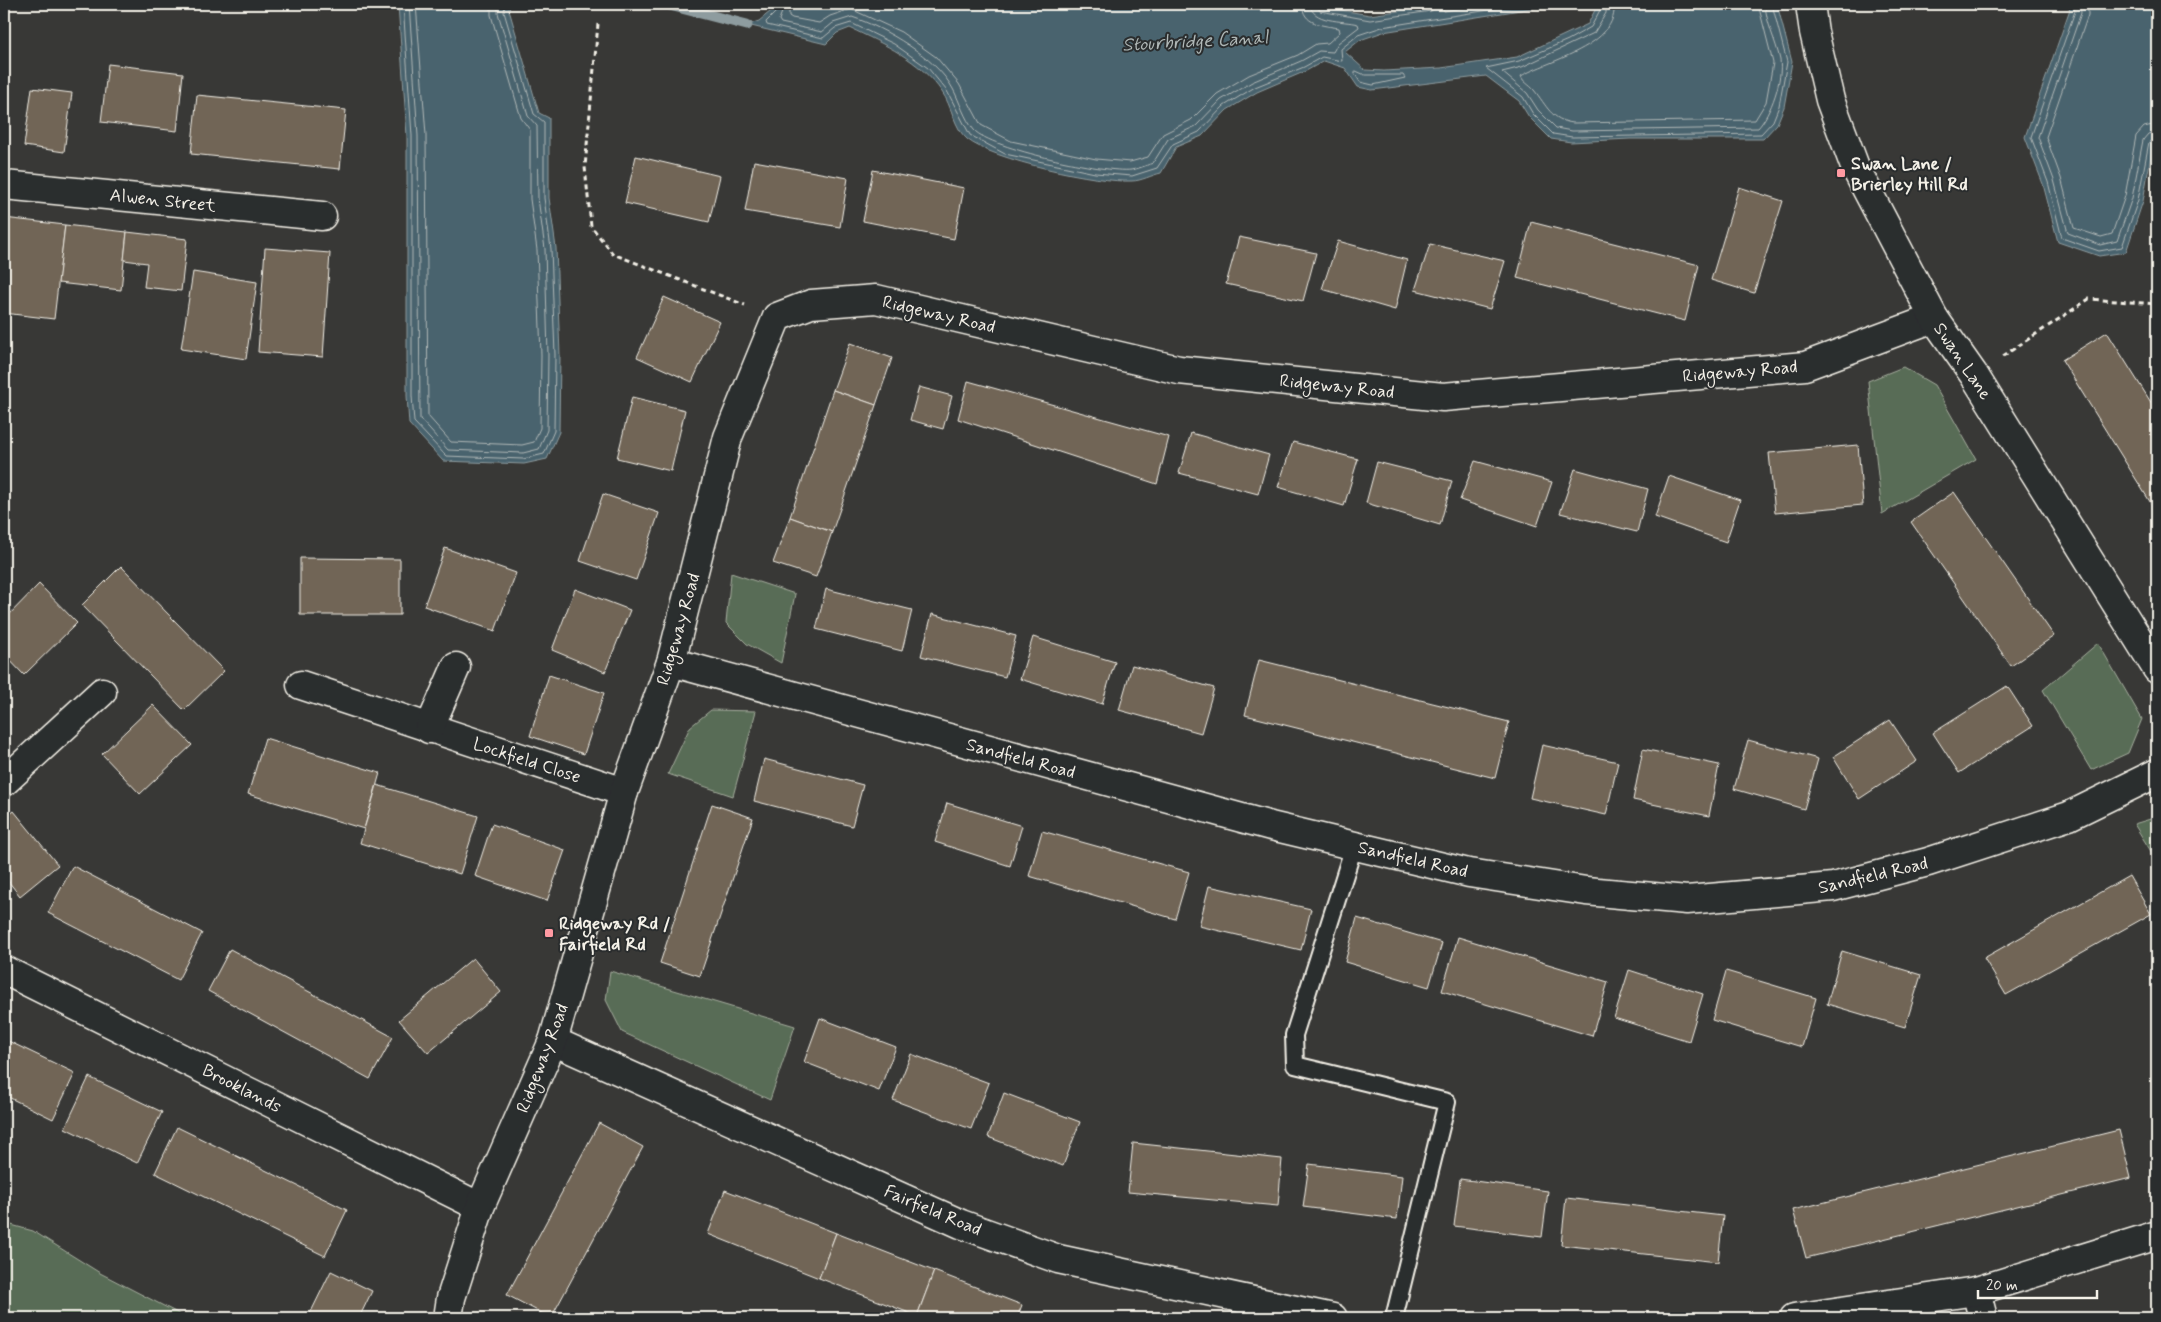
<svg xmlns="http://www.w3.org/2000/svg" width="2161" height="1322" font-family="Mynerve,sans-serif">
  <style>
    .green { fill: #596c56; stroke: #a6ae9f }
    .water { fill: #4a636e; stroke: #8e9c9f }
    .lines { fill: none; stroke-linecap: round; stroke-linejoin: round }
    .shore { stroke: #b0b8b7; stroke-width: 1 }
    .stream { stroke: #8e9c9f; stroke-width: 11 }
    .building { fill: #716557; stroke: #f4f1e8 }
    .lane-casing { stroke: #f4f1e8; stroke-width: 20 }
    .street-casing { stroke: #f4f1e8; stroke-width: 31 }
    .secondary-casing { stroke: #f4f1e8; stroke-width: 31 }
    .path { stroke: #f4f1e8; stroke-width: 3; stroke-dasharray: 5 4; stroke-linecap: butt }
    .lane { stroke: #2a2d2e; stroke-width: 16 }
    .street { stroke: #2a2d2e; stroke-width: 28 }
    .secondary { stroke: #2a2d2e; stroke-width: 28 }
    .poi-dot { fill: #ff9aa2; stroke: #2a2d2e; stroke-width: 2 }
    .labels { text-anchor: middle; stroke-width: 4; stroke-linejoin: round; paint-order: stroke }
    .poi-label { font-size: 18px; font-weight: bold; fill: #f4f1e8; stroke: #2a2d2e; text-anchor: start }
    .street-label { font-size: 18px; fill: #f4f1e8; stroke: #2a2d2e }
    .water-label { font-size: 19px; font-style: italic; fill: #b0b8b7; stroke: #2a2d2e }
  </style>
  <rect width="100%" height="100%" fill="#383836"/>
  <filter id="ink" filterUnits="userSpaceOnUse"><feTurbulence type="fractalNoise" baseFrequency=".02" numOctaves="2"/><feDisplacementMap in="SourceGraphic" scale="10" xChannelSelector="R" yChannelSelector="G"/><feConvolveMatrix kernelMatrix="1 2 1 2 8 2 1 2 1" color-interpolation-filters="sRGB"/></filter>
  <g filter="url(#ink)">
    <g class="green">
      <polygon points="1903,367 1934,385 1976,459 1882,514 1868,381"/>
      <polygon points="731,573 795,594 781,663 747,644 726,623"/>
      <polygon points="2098,643 2142,719 2128,753 2091,770 2043,690"/>
      <polygon points="711,710 756,711 733,796 668,774 690,727"/>
      <polygon points="2157,817 2157,861 2134,824"/>
      <polygon points="610,971 795,1026 770,1100 622,1032 606,1000"/>
      <polygon points="4,1223 33,1231 100,1273 187,1318 4,1318"/>
    </g>
    <g class="water">
      <polygon points="398,4 510,4 509,10 539,113 549,118 549,198 556,248 560,355 559,432 547,459 524,464 443,461 409,424 407,396 407,136"/>
      <path d="M769 4H1305L1370 15 1446 4H1558L1383 32 1360 40 1345 52 1365 70 1384 71 1441 68 1517 57 1588 24 1596 8 1591 4H1777L1792 62 1784 107 1777 124 1763 139H1630L1571 142 1551 139 1529 117 1519 101 1486 76 1372 90 1358 87 1345 68 1324 61 1306 71 1257 92 1227 110 1202 136 1176 147 1161 173C1152 175 1141 181 1132 181 1099 183 992 160 967 139 954 128 952 106 942 92 920 60 884 44 850 28L837 33 826 44 747 25 759 21 771 11Z"/>
      <polygon points="2065,4 2157,4 2157,142 2153,144 2143,201 2126,252 2099,256 2058,242 2043,184 2025,137 2070,9"/>
    </g>
    <g class="lines">
      <g class="shore">
        <polyline points="403,4 412,136 412,396 414,422 446,456 523,459 544,454 554,431 555,355 551,249 544,198 544,122 534,114 504,12 505,4"/>
        <polyline points="409,4 418,136 420,419 448,450 523,453 539,449 547,430 548,355 545,249 538,198 537,126 528,116 498,13 498,4"/>
        <polyline points="416,4 426,135 428,416 451,442 522,445 534,442 540,428 541,355 537,250 530,199 530,130 521,118 491,15 491,4"/>
        <polyline points="774,4 776,12 766,22 767,25 823,38 835,28 851,23 894,44 928,68 947,91 970,135 1005,154 1095,173 1132,176 1157,168 1173,144 1199,132 1224,106 1255,87 1304,67 1322,57 1342,61 1341,49 1358,35 1382,27 1527,4"/>
        <path d="M781 4 782 12 779 20 781 23 822 32 833 23 852 17C885 28 936 57 953 89 960 102 964 118 974 130 991 149 1105 173 1131 170 1138 169 1147 165 1153 163L1168 139 1196 126 1221 100 1252 82 1301 61 1319 51 1333 52 1338 43 1359 27 1358 24C1343 20 1311 23 1310 4"/>
        <path d="M789 4V16L792 18 819 23 830 16 851 9 901 32 936 57 959 84 981 125 1011 141 1096 159 1130 162 1148 157 1163 134 1191 120 1217 94 1249 75 1298 55 1316 44 1328 43 1340 32 1339 28C1322 25 1303 25 1302 4"/>
        <polyline points="1316,4 1320,11 1370,20 1431,11 1435,8 1435,4"/>
        <polyline points="1442,4 1444,11 1487,4"/>
        <polyline points="1599,4 1600,10 1591,27 1568,40 1519,61 1486,68 1523,97 1533,114 1553,134 1572,137 1761,134 1773,121 1779,106 1787,62 1772,4"/>
        <path d="M1606 4V13L1594 33 1522 67 1502 72 1527 93 1538 110 1556 128 1572 131 1758 128C1771 114 1783 79 1780 60 1776 41 1766 23 1765 4"/>
        <path d="M1614 4C1619 46 1549 60 1521 76 1523 82 1530 85 1534 90 1547 106 1551 120 1573 123L1755 120 1766 102 1773 63 1758 4"/>
        <polyline points="2072,4 2075,11 2031,137 2048,182 2062,238 2099,251 2122,247 2138,200 2149,142 2157,138"/>
        <polyline points="2080,4 2081,13 2038,137 2054,180 2068,233 2100,245 2117,241 2132,198 2143,140 2148,134 2157,131"/>
        <polyline points="2088,4 2088,15 2046,137 2061,178 2074,228 2101,237 2112,234 2125,196 2136,136 2144,127 2157,124"/>
        <polygon points="1356,71 1365,75 1403,75 1405,78 1373,85 1360,82 1355,74"/>
      </g>
      <polyline class="stream" points="666,4 747,25"/>
    </g>
    <g class="building">
      <polygon points="108,64 183,73 177,131 101,122"/>
      <polygon points="32,88 72,93 64,152 24,146"/>
      <polygon points="197,95 346,110 340,169 191,154"/>
      <polygon points="636,156 720,176 709,222 625,203"/>
      <polygon points="754,161 848,178 840,227 745,211"/>
      <polygon points="873,170 964,188 954,239 863,221"/>
      <polygon points="1739,187 1783,201 1754,293 1711,280"/>
      <polygon points="4,218 65,225 54,319 4,313"/>
      <polygon points="1531,222 1699,265 1685,321 1517,278"/>
      <polygon points="65,225 127,232 121,290 58,283"/>
      <polygon points="127,232 187,239 181,291 144,287 147,263 124,260"/>
      <polygon points="1239,237 1316,253 1303,301 1226,284"/>
      <polygon points="1338,241 1407,260 1395,310 1322,289"/>
      <polygon points="1430,244 1505,261 1490,309 1415,290"/>
      <polygon points="265,248 330,253 323,357 258,352"/>
      <polygon points="193,272 257,282 246,359 181,349"/>
      <polygon points="664,297 720,322 692,382 637,357"/>
      <polygon points="2107,332 2157,412 2157,513 2062,360"/>
      <polygon points="850,343 892,358 876,405 833,390"/>
      <polygon points="968,381 1169,437 1157,484 958,419"/>
      <polygon points="919,387 952,396 943,429 910,420"/>
      <polygon points="833,390 876,405 832,532 790,517"/>
      <polygon points="632,397 685,410 671,471 617,458"/>
      <polygon points="1191,433 1269,455 1258,494 1179,473"/>
      <polygon points="1293,442 1358,459 1344,506 1278,487"/>
      <polygon points="1858,445 1863,505 1775,513 1769,453"/>
      <polygon points="1475,461 1552,482 1537,526 1460,500"/>
      <polygon points="1377,462 1452,481 1440,525 1366,503"/>
      <polygon points="1575,469 1648,489 1637,532 1560,513"/>
      <polygon points="1669,476 1740,500 1726,542 1655,517"/>
      <polygon points="1954,492 2054,636 2011,666 1911,522"/>
      <polygon points="603,494 659,513 636,580 580,561"/>
      <polygon points="790,517 832,532 816,577 773,563"/>
      <polygon points="445,548 516,573 495,631 424,606"/>
      <polygon points="300,558 400,559 400,615 300,615"/>
      <polygon points="121,566 224,671 184,710 82,605"/>
      <polygon points="39,584 77,623 24,675 4,654 4,620"/>
      <polygon points="575,589 630,610 605,672 552,650"/>
      <polygon points="826,589 912,610 902,651 816,629"/>
      <polygon points="932,614 1016,636 1005,677 921,656"/>
      <polygon points="1033,637 1115,662 1102,704 1020,679"/>
      <polygon points="1259,660 1509,722 1495,778 1245,715"/>
      <polygon points="1132,665 1214,688 1201,733 1119,710"/>
      <polygon points="549,675 604,693 584,754 530,736"/>
      <polygon points="2007,686 2033,726 1959,773 1933,733"/>
      <polygon points="153,705 192,745 140,794 102,754"/>
      <polygon points="1890,720 1917,761 1859,799 1833,757"/>
      <polygon points="265,738 380,773 364,829 248,794"/>
      <polygon points="1748,740 1818,759 1804,809 1734,789"/>
      <polygon points="1542,745 1618,762 1606,815 1530,798"/>
      <polygon points="1643,749 1719,765 1709,816 1633,800"/>
      <polygon points="764,759 863,785 852,826 754,801"/>
      <polygon points="377,785 478,816 460,874 360,843"/>
      <polygon points="947,803 1022,826 1010,866 935,842"/>
      <polygon points="712,804 753,818 700,976 660,963"/>
      <polygon points="14,811 58,865 20,896 4,876 4,819"/>
      <polygon points="492,824 565,850 547,901 475,876"/>
      <polygon points="1042,831 1189,872 1175,919 1029,876"/>
      <polygon points="73,866 202,933 178,980 48,913"/>
      <polygon points="2129,876 2151,914 2006,995 1984,958"/>
      <polygon points="1209,886 1311,909 1301,950 1199,926"/>
      <polygon points="1357,918 1442,943 1429,987 1345,962"/>
      <polygon points="1458,937 1608,982 1592,1036 1442,991"/>
      <polygon points="230,949 393,1037 370,1079 208,991"/>
      <polygon points="1842,951 1921,975 1905,1027 1827,1004"/>
      <polygon points="473,958 501,992 428,1053 399,1020"/>
      <polygon points="1629,970 1703,994 1689,1041 1614,1018"/>
      <polygon points="1726,971 1816,998 1802,1047 1712,1020"/>
      <polygon points="820,1018 896,1047 879,1091 804,1062"/>
      <polygon points="4,1039 75,1073 53,1119 4,1095"/>
      <polygon points="911,1054 989,1083 971,1129 893,1100"/>
      <polygon points="89,1077 162,1112 137,1163 65,1128"/>
      <polygon points="1004,1093 1080,1122 1063,1166 988,1137"/>
      <polygon points="599,1123 643,1147 551,1318 507,1295"/>
      <polygon points="177,1127 347,1210 325,1256 155,1173"/>
      <polygon points="2119,1130 2131,1178 1806,1258 1793,1210"/>
      <polygon points="1133,1143 1282,1159 1278,1206 1128,1192"/>
      <polygon points="1309,1164 1402,1176 1397,1219 1303,1207"/>
      <polygon points="1460,1179 1548,1191 1542,1237 1454,1226"/>
      <polygon points="725,1190 836,1233 819,1278 708,1234"/>
      <polygon points="1566,1198 1723,1216 1718,1262 1561,1245"/>
      <polygon points="836,1233 934,1271 917,1316 819,1278"/>
      <polygon points="331,1271 372,1291 359,1318 308,1318"/>
      <polygon points="934,1271 1022,1305 1017,1318 923,1318 917,1316"/>
    </g>
    <g class="lines">
      <g class="lane-casing">
        <polyline id="lane" points="1354,846 1294,1035 1295,1065 1447,1102 1394,1318"/>
      </g>
      <g class="street-casing">
        <g id="street">
          <polyline points="4,185 322,216"/>
          <polyline points="671,662 1271,826 1469,873 1586,891 1687,900 1833,887 1928,862 2069,816 2157,773"/>
          <polyline points="301,685 624,792"/>
          <polyline points="429,729 456,667"/>
          <polyline points="4,782 102,692"/>
          <polyline points="4,970 480,1207"/>
          <polyline points="553,1041 961,1224 1058,1259 1333,1318"/>
          <polyline points="1976,1291 1983,1318"/>
          <polyline points="448,1318 451,1298 480,1207 553,1041 624,792 671,662 728,437 777,317 811,304 876,299 1179,370 1443,397 1805,366 1934,318"/>
          <polyline points="1794,1318 1976,1291 2157,1235"/>
        </g>
      </g>
      <g class="secondary-casing">
        <polyline id="secondary" points="1810,4 1814,32 1830,100 1855,167 1934,318 1974,375 2157,669"/>
      </g>
      <g class="path">
        <polyline points="598,24 585,167 591,226 613,254 745,305"/>
        <polyline points="2003,356 2089,299 2157,304"/>
      </g>
      <use href="#lane" class="lane"/>
      <use href="#street" class="street"/>
      <use href="#secondary" class="secondary"/>
    </g>
  </g>
  <g class="poi-dot">
    <rect x="1836" y="168" width="10" height="10" rx="2.5"/>
    <rect x="544" y="928" width="10" height="10" rx="2.5"/>
  </g>
  <g class="labels">
    <g class="poi-label">
      <text x="1851" y="169">Swan Lane /<tspan x="1851" dy="21">Brierley Hill Rd</tspan></text>
      <text x="559" y="929">Ridgeway Rd /<tspan x="559" dy="21">Fairfield Rd</tspan></text>
    </g>
    <g class="street-label">
      <text transform="translate(163 200) rotate(6)" y="6">Alwen Street</text>
      <text transform="translate(939 314) rotate(13)" y="6">Ridgeway Road</text>
      <text transform="translate(1963 361) rotate(56)" y="6">Swan Lane</text>
      <text transform="translate(1740 371) rotate(-5)" y="6">Ridgeway Road</text>
      <text transform="translate(1337 386) rotate(6)" y="6">Ridgeway Road</text>
      <text transform="translate(678 629) rotate(-74)" y="6">Ridgeway Road</text>
      <text transform="translate(1021 758) rotate(15)" y="6">Sandfield Road</text>
      <text transform="translate(527 760) rotate(18)" y="6">Lockfield Close</text>
      <text transform="translate(1413 859) rotate(13)" y="6">Sandfield Road</text>
      <text transform="translate(1873 875) rotate(-13)" y="6">Sandfield Road</text>
      <text transform="translate(542 1058) rotate(-69)" y="6">Ridgeway Road</text>
      <text transform="translate(242 1088) rotate(27)" y="6">Brooklands</text>
      <text transform="translate(933 1210) rotate(23)" y="6">Fairfield Road</text>
    </g>
    <g class="water-label">
      <text transform="translate(1195 40) rotate(-3)" y="7">Stourbridge Canal</text>
    </g>
  </g>
  <rect width="2161" height="1322" fill="none" stroke="#2a2d2e" stroke-width="20"/>
  <rect x="10" y="10" width="2141" height="1302" fill="none" stroke="#f4f1e8" stroke-width="2" filter="url(#ink)"/>
  <path d="M1978 1290v8h119v-8" fill="none" stroke="#f4f1e8" stroke-width="2.5"/>
  <text x="1986" y="1290" font-size="15" fill="#f4f1e8" stroke="#2a2d2e" stroke-width="4" paint-order="stroke">20 m</text>
</svg>
